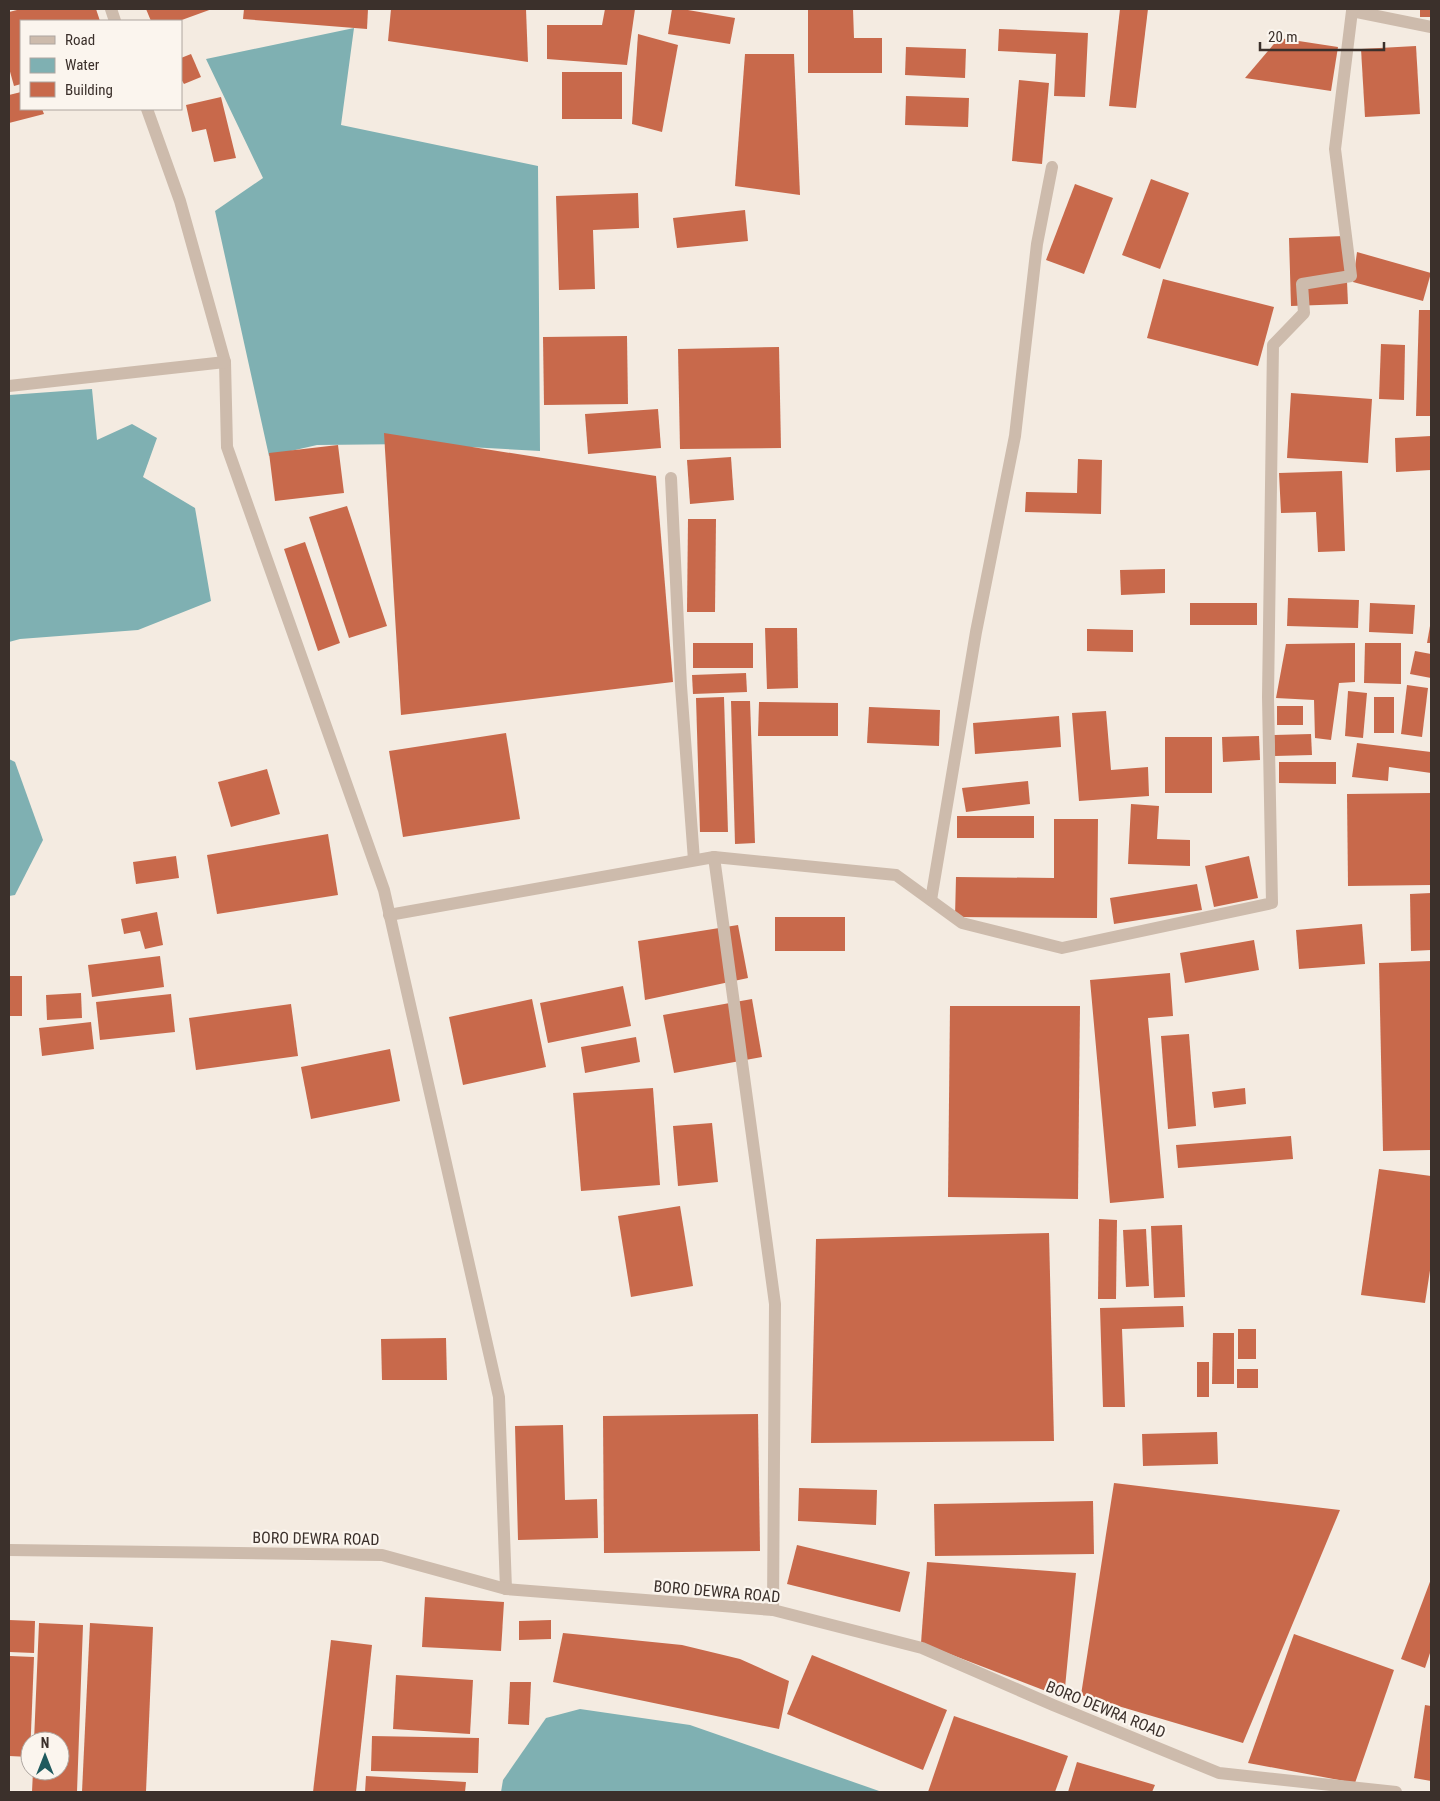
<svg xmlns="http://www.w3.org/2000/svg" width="1440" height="1801" font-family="'Roboto Condensed',sans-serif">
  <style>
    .water { fill: #7fb0b2 }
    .building { fill: #c8694b }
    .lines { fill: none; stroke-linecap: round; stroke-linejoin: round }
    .street { stroke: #cdbbac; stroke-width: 12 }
    .labels { text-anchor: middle; stroke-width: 4.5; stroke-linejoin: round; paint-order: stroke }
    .street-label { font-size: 16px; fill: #3b302b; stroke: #fbf5ee }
  </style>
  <rect width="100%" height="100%" fill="#f4ebe1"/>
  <g class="water">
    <polygon points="354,28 341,125 538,166 540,451 413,444 317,445 269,456 215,211 263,178 206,59"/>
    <polygon points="92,389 97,440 132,424 157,438 143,477 195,508 211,601 138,630 20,639 9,642 9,395"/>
    <polygon points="9,759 15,762 43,840 15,895 9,896"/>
    <polygon points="580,1709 690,1725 882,1792 501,1792 503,1780 546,1718"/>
  </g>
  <g class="building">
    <polygon points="21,9 96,9 100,21 21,21 21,84 14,86 9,68 9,12"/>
    <polygon points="146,9 212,9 179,21 151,21"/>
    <polygon points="244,9 368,9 367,29 243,19"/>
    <polygon points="391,9 526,9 528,62 388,41"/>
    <polygon points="605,9 635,9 627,65 547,59 547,25 602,25"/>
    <polygon points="672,9 682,9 735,18 730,44 668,34"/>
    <polygon points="808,9 853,9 854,38 882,38 882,73 808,73"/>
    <polygon points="1120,9 1148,9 1136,108 1109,106"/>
    <rect x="1420" y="9" width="11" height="8"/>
    <polygon points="999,29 1088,33 1085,97 1054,96 1056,54 998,51"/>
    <polygon points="638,34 678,45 662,132 632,124"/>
    <polygon points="1279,38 1338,47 1331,91 1245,78"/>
    <polygon points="1416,46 1420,114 1365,117 1361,49"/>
    <polygon points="906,47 966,49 965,78 905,75"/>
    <polygon points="191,54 201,77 184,84 181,79 181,58"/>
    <polygon points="745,54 794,54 800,195 735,186"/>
    <rect x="562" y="72" width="60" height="47"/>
    <polygon points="1019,80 1049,83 1042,164 1012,161"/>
    <polygon points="21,92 21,109 42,109 44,114 9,123 9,95"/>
    <polygon points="906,96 969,98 968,127 905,125"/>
    <polygon points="221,97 236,158 214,162 206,129 192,132 186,105"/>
    <polygon points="1151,179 1189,193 1160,269 1122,255"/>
    <polygon points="1075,184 1113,198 1084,274 1046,260"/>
    <polygon points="638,193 639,228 593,230 595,289 559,290 556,196"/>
    <polygon points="745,210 748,241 677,248 673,218"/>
    <polygon points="1345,236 1348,304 1291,306 1289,238"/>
    <polygon points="1357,252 1431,273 1423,301 1353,282"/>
    <polygon points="1163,279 1274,307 1258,366 1147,338"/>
    <polygon points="1419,310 1431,310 1431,416 1416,416"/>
    <polygon points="627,336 628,404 544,405 543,337"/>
    <polygon points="1381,344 1405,345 1404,400 1379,399"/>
    <polygon points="779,347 781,448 680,449 678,349"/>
    <polygon points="1291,393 1372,399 1368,463 1287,458"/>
    <polygon points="658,409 661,448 588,454 585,414"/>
    <polygon points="384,433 656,476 673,682 401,715"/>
    <polygon points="1431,436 1431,470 1396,472 1395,438"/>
    <polygon points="338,445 344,493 275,501 269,453"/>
    <polygon points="731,457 734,500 690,504 687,460"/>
    <polygon points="1078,459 1102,460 1101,514 1025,512 1026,492 1077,493"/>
    <polygon points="1342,471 1345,551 1318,552 1316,512 1281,513 1279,473"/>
    <polygon points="347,506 387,626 349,638 309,517"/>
    <polygon points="688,519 716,519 715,612 687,612"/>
    <polygon points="305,542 340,643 318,651 284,549"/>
    <polygon points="1165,569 1165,593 1121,595 1120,570"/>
    <polygon points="1288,598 1359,600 1358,628 1287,626"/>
    <rect x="1190" y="603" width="67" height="22"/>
    <polygon points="1370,603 1415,605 1413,634 1369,632"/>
    <polygon points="1430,626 1431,627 1431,643 1427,643"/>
    <polygon points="765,628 797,628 798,688 767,689"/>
    <polygon points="1087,629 1133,630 1133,652 1087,651"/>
    <rect x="693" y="643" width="60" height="25"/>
    <polygon points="1355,643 1355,682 1339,683 1331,740 1315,738 1314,700 1276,698 1286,644"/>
    <polygon points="1365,643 1401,643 1401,684 1364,683"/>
    <polygon points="1415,651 1431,654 1431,678 1410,674"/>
    <polygon points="746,673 747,692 693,694 692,675"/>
    <polygon points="1407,685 1428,688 1422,737 1401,734"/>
    <polygon points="1348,691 1367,693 1363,738 1345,736"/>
    <polygon points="724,697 728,832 700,832 696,698"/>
    <rect x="1374" y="697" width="20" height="36"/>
    <polygon points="731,701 750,701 755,843 735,844"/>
    <polygon points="759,702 838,703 838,736 758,736"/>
    <rect x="1277" y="706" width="26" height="19"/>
    <polygon points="869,707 940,710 939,746 867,743"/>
    <polygon points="1106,711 1111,770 1148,767 1149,796 1079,801 1072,713"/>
    <polygon points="1059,716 1061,747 975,754 973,723"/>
    <polygon points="506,733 520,819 403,837 389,751"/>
    <polygon points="1311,734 1312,755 1275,756 1274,735"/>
    <polygon points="1259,736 1260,760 1223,762 1222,737"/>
    <rect x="1165" y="737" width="47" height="56"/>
    <polygon points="1357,743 1431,752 1431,773 1389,767 1388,781 1352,777"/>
    <polygon points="1279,762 1336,762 1336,784 1279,783"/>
    <polygon points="267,769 280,814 231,827 218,782"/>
    <polygon points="1028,781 1030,804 966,812 962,788"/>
    <polygon points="1431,793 1431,885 1348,886 1347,794"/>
    <polygon points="1131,804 1159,806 1157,839 1190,840 1190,866 1128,864"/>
    <rect x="957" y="816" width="77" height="22"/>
    <polygon points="1054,819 1098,819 1097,918 955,917 956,877 1054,878"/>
    <polygon points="328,834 338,895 217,914 207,855"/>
    <polygon points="176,856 179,878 136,884 133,862"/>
    <polygon points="1249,856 1258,898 1214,907 1205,866"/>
    <polygon points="1197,884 1202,910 1114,924 1110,898"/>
    <polygon points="1431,893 1431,950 1411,951 1410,894"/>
    <polygon points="157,912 163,945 145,949 140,931 124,934 121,919"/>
    <rect x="775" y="917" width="70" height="34"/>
    <polygon points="1362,924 1365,964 1299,969 1296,930"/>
    <polygon points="738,925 748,978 645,1000 638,941"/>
    <polygon points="1254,940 1259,970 1185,983 1180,953"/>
    <polygon points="160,956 164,987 92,997 88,965"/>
    <polygon points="1431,961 1431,1150 1383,1151 1379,963"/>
    <polygon points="1170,973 1173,1016 1148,1018 1164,1198 1110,1203 1090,980"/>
    <rect x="9" y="976" width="13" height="40"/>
    <polygon points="623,986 631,1026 548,1043 540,1003"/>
    <polygon points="81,993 82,1018 47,1020 46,995"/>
    <polygon points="171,994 175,1032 100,1040 96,1002"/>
    <polygon points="532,999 546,1067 463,1085 449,1017"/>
    <polygon points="752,999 762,1057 674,1073 663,1015"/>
    <polygon points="291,1004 298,1056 196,1070 189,1018"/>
    <polygon points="950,1006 1080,1006 1078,1199 948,1197"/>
    <polygon points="91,1022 94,1049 42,1056 39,1028"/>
    <polygon points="1189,1034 1196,1126 1168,1129 1161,1036"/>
    <polygon points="636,1037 640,1062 585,1073 581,1047"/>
    <polygon points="390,1049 400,1101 311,1119 301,1067"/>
    <polygon points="653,1088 660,1185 581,1191 573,1093"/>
    <polygon points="1245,1088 1246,1104 1214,1108 1212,1092"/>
    <polygon points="712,1123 718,1182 678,1186 673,1126"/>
    <polygon points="1291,1136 1293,1159 1178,1168 1176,1145"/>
    <polygon points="1379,1169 1431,1176 1431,1264 1425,1303 1361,1295"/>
    <polygon points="680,1206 693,1286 631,1297 618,1216"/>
    <polygon points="1099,1219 1117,1220 1116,1299 1098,1299"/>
    <polygon points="1182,1225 1185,1297 1154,1298 1151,1226"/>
    <polygon points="1146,1229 1149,1286 1126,1287 1123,1230"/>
    <polygon points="1049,1233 1054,1441 811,1443 816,1239"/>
    <polygon points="1183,1306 1184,1327 1122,1329 1125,1407 1103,1407 1100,1308"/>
    <rect x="1238" y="1329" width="18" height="30"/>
    <polygon points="1213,1333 1234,1333 1234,1384 1212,1384"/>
    <polygon points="446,1338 447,1380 382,1380 381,1339"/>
    <rect x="1197" y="1362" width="12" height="35"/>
    <rect x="1237" y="1369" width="21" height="19"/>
    <polygon points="758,1414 760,1551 604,1553 603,1416"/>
    <polygon points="563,1425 565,1500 597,1499 598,1538 518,1540 515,1426"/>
    <polygon points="1217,1432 1218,1464 1143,1466 1142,1434"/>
    <polygon points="1114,1483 1340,1510 1243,1743 1081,1695"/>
    <polygon points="799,1488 877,1490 876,1525 798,1521"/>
    <polygon points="1093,1501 1094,1554 935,1556 934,1504"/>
    <polygon points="797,1545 910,1572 900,1612 787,1584"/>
    <polygon points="927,1562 1076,1573 1064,1698 921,1643"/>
    <polygon points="1431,1579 1431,1650 1425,1668 1401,1659"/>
    <polygon points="425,1597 504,1602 501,1651 422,1647"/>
    <polygon points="9,1620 35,1621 34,1653 9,1652"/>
    <polygon points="551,1620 551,1639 519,1640 519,1621"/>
    <polygon points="39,1623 83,1625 77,1792 32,1792 33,1771 60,1771 60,1741 34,1741"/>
    <polygon points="90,1623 153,1627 146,1792 82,1792"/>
    <polygon points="563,1633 682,1645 740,1659 789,1681 779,1729 553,1682"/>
    <polygon points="1294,1634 1394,1670 1355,1783 1248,1763"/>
    <polygon points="331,1640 372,1645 356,1792 313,1792"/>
    <polygon points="812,1655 947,1710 923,1770 787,1714"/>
    <polygon points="10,1656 34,1657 30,1757 9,1756"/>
    <polygon points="396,1675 473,1680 470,1734 393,1729"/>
    <polygon points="510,1682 531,1682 529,1725 508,1724"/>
    <polygon points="1425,1705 1431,1706 1431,1781 1414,1778"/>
    <polygon points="954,1716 1068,1756 1055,1792 928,1792"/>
    <polygon points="372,1736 479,1738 478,1773 371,1771"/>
    <polygon points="1077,1762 1155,1785 1152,1792 1068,1792"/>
    <polygon points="366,1776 466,1782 465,1792 365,1792"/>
  </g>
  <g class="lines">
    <g class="street">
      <polyline points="111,9 115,21"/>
      <polyline points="1352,9 1352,11 1431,27"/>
      <polyline points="147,109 180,201 225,362 227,447 384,890 499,1397 506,1589"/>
      <polyline points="9,386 225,362"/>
      <polyline points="671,478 681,686 694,860"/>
      <polyline points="714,857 896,875 962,923 1062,948 1272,903 1268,697 1273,345 1304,313 1302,284 1351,276 1335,149 1352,11"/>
      <polyline points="931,900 976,632 1015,436 1037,244 1052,167"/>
      <polyline points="389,915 714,857 775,1304 773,1610"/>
      <polyline points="9,1550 382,1555 506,1589 773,1610 922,1648 1053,1705 1219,1773 1396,1792"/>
    </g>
  </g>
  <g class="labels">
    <g class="street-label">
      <text transform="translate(316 1538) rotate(1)" y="6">BORO DEWRA ROAD</text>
      <text transform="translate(717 1591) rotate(5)" y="6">BORO DEWRA ROAD</text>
      <text transform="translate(1106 1709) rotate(22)" y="6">BORO DEWRA ROAD</text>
    </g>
  </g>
  <rect width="1440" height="1801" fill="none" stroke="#3b302b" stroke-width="20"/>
  <rect x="20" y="20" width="162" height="90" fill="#fbf5ee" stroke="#aea6a0"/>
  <rect x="30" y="36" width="25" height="8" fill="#cdbbac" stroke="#aea6a0"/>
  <text x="65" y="45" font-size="15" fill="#3b302b">Road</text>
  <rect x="30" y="58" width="25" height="15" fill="#7fb0b2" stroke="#aea6a0"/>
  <text x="65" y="70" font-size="15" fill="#3b302b">Water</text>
  <rect x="30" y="82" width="25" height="15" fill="#c8694b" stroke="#aea6a0"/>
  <text x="65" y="95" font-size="15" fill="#3b302b">Building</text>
  <g transform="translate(45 1756)"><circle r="24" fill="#fbf5ee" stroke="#aea6a0"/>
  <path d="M0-4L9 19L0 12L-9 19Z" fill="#1f5a5e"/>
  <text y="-8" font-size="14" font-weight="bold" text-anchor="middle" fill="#3b302b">N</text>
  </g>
  <path d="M1260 42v8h124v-8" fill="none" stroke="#3b302b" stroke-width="2.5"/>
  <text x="1268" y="42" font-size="15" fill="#3b302b" stroke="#fbf5ee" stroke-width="4" paint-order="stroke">20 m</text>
</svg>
